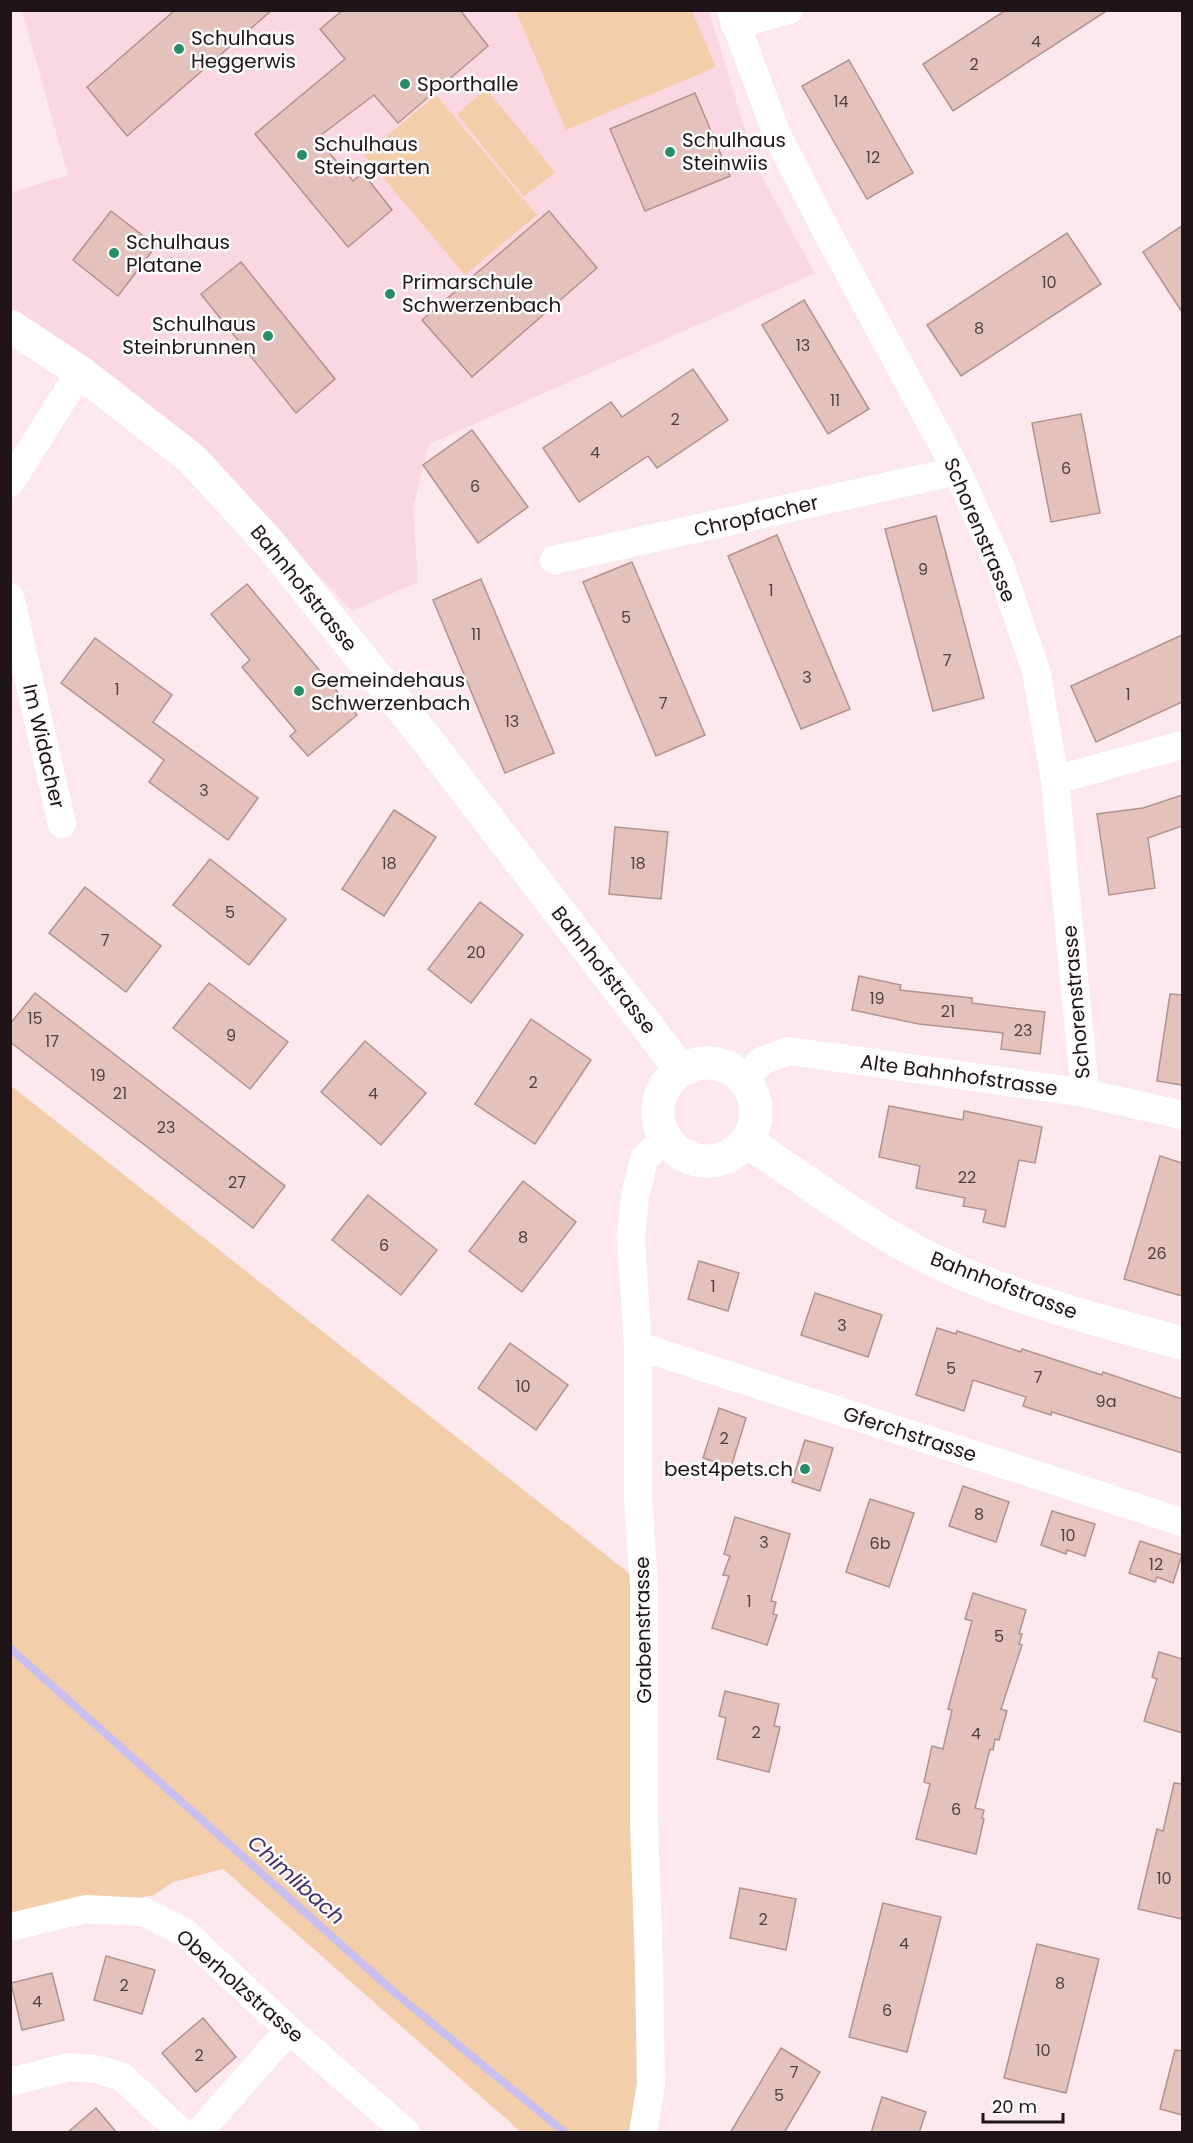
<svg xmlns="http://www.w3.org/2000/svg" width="1193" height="2143" font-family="Poppins,sans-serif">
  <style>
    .built { fill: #fad8e1 }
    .green { fill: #f3ceaa }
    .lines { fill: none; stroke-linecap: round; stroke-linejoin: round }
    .stream { stroke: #cabeef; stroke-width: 8 }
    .building { fill: #e2c2ba; stroke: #b2938c; stroke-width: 1.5 }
    .street { stroke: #fff; stroke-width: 28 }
    .secondary { stroke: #fff; stroke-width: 33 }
    .poi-dot { fill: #288c67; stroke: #fcfcfc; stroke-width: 2 }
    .labels { text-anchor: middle; stroke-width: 5; stroke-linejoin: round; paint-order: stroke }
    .number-label { font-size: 16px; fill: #504040 }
    .poi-label { font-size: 20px; fill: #1f1417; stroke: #fcfcfc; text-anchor: start }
    .street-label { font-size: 20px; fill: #1f1417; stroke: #fcfcfc }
    .water-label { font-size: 21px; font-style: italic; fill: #422f6a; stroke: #fcfcfc }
  </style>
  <rect width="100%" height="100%" fill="#fde8ed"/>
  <polygon class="built" points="22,11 709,11 756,166 815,273 429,444 413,508 418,582 352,611 206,456 11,314 10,193 68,175"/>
  <g class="green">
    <polygon points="516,11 692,11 716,67 566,130"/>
    <polygon points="486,89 555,172 524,197 457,114"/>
    <polygon points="436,95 537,215 465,275 364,155"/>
    <polygon points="10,1085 644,1585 643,2132 521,2132 223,1869 173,1882 154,1895 11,1925"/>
  </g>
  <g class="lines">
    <polyline class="stream" points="10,1648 394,1992 564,2132"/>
  </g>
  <g class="building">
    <polygon points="175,10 272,10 127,136 87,87"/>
    <polygon points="343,10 460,10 488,46 398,123 374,95 317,138 353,181 363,173 392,210 348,247 255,134 345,59 320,29"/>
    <polygon points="1006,10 1108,10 953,111 923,64"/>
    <polygon points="849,60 913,173 867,199 802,86"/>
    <polygon points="695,93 730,176 645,211 610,129"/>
    <polygon points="111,211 156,246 118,296 73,260"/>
    <polygon points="549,211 597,268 472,377 422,320"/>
    <polygon points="1182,226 1182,312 1143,252"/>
    <polygon points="1067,233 1101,284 961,376 927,325"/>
    <polygon points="241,262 335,379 296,413 201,294"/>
    <polygon points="804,300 869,409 828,434 762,325"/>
    <polygon points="693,369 728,420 657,468 648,456 579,502 543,448 611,402 622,417"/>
    <polygon points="1081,414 1100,513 1051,522 1032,423"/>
    <polygon points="472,430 528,507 478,543 423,465"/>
    <polygon points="936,516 984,698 933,711 885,529"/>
    <polygon points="777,535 850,709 801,729 728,556"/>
    <polygon points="632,562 705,735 656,756 583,582"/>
    <polygon points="481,579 554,753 505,773 433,600"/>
    <polygon points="247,584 357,715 308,756 290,736 296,731 242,667 250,660 211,614"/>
    <polygon points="1182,635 1182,702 1096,742 1071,686"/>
    <polygon points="95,638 172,695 153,722 258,798 228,840 149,782 164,760 61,683"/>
    <polygon points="1182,795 1182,826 1148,838 1155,888 1109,895 1097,814 1143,808"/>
    <polygon points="394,810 436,837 384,916 342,889"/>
    <polygon points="615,827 668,832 661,899 609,894"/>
    <polygon points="210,859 286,919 249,965 173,905"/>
    <polygon points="85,887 161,946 126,992 49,933"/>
    <polygon points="480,902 523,935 471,1003 428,969"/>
    <polygon points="859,976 901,985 900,990 972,998 972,1003 1045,1012 1040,1054 1001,1049 1003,1033 919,1024 852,1010"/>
    <polygon points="209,983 288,1042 250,1089 173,1028"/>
    <polygon points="35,993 285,1186 253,1228 10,1042 10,1024"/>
    <polygon points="1170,994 1182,995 1182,1085 1157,1081"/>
    <polygon points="531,1019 591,1060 535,1144 475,1104"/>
    <polygon points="365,1041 426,1093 381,1145 321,1092"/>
    <polygon points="889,1106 963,1120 964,1111 1042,1127 1035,1163 1019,1160 1005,1227 983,1222 986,1210 963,1206 965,1198 916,1188 920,1166 879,1157"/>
    <polygon points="1160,1156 1182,1163 1182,1296 1124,1279"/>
    <polygon points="523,1181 576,1222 522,1292 469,1251"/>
    <polygon points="368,1195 437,1250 401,1295 332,1240"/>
    <polygon points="699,1261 739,1273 728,1311 688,1299"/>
    <polygon points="815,1293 882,1315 868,1357 801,1335"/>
    <polygon points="937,1328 956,1334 957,1331 1021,1352 1022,1349 1102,1375 1103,1372 1182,1399 1182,1453 1052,1412 1051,1415 1023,1406 1026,1397 973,1380 964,1411 916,1395"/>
    <polygon points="510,1343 568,1385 536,1430 478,1388"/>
    <polygon points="719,1408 746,1418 731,1467 703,1458"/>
    <polygon points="805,1440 833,1448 820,1491 792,1482"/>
    <polygon points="963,1486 1009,1502 996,1542 949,1526"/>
    <polygon points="870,1499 914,1513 889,1587 846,1572"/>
    <polygon points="1052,1511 1095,1524 1085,1556 1067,1550 1066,1554 1041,1545"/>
    <polygon points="735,1517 790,1534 771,1601 776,1602 773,1614 777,1615 767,1645 712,1628 729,1576 723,1575 730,1556 724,1554"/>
    <polygon points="1140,1541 1182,1555 1173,1583 1157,1577 1155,1582 1129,1573"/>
    <polygon points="973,1593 1026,1610 1019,1634 1022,1634 1019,1644 1022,1645 1001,1709 1007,1711 999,1740 995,1739 993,1750 990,1749 975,1808 984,1810 982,1818 984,1819 976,1854 916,1839 930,1784 924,1782 932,1746 943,1749 952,1710 948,1709 972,1621 965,1619"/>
    <polygon points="1159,1652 1182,1659 1182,1733 1144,1721 1157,1679 1152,1677"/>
    <polygon points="725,1691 779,1704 774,1726 780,1727 769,1772 717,1759 726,1718 719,1716"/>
    <polygon points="1174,1783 1182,1784 1182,1919 1138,1909 1157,1829 1163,1831"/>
    <polygon points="740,1888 796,1899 786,1950 730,1938"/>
    <polygon points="883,1903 941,1917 907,2052 849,2037"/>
    <polygon points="1037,1944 1099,1959 1066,2093 1004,2078"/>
    <polygon points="106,1956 155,1970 142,2014 94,2000"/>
    <polygon points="52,1973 64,2020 22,2030 11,1983"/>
    <polygon points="203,2018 236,2057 196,2092 162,2053"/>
    <polygon points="781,2048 820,2072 784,2133 730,2133"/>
    <polygon points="1175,2050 1182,2051 1182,2115 1160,2109"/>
    <polygon points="882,2097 926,2112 919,2133 871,2133"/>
    <polygon points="96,2108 117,2133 67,2133"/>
  </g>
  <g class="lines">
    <g class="street">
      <polyline points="731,10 777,135 829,236 957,471 1000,566 1036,670 1055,780 1085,1093"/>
      <polyline points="735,25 789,10"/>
      <polyline points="10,483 80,372"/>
      <polyline points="554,560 957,471"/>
      <polyline points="10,597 62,824"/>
      <polyline points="1055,780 1182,745"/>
      <polyline points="743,1078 764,1060 789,1051 1085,1093 1182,1115"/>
      <polyline points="638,1346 1182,1522"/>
      <polyline points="10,1927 86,1909 144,1912 184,1932 289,2030 406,2132"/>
      <polyline points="10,2082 69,2067 94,2069 121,2076 181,2132"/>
      <polyline points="199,2132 289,2030"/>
      <polyline points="643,2132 651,2085 649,1966 644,1821 644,1585 638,1498 638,1346 631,1239 635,1196 644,1159 665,1138"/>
    </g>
    <g class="secondary">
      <polyline points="10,326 80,372 192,459 270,544 428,741 681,1070"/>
      <circle cx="707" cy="1112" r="49"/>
      <path d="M747 1141C803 1179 859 1221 919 1253 1001 1296 1094 1319 1182 1343"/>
    </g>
  </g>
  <g class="poi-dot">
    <circle cx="179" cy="49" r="6"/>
    <circle cx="405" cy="84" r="6"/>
    <circle cx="670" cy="152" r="6"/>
    <circle cx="302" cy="155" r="6"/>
    <circle cx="114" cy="253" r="6"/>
    <circle cx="390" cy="294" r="6"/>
    <circle cx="268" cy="336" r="6"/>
    <circle cx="299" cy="691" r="6"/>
    <circle cx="805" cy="1469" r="6"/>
  </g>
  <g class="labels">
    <g class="number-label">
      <text x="1036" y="47">4</text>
      <text x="974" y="70">2</text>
      <text x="841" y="107">14</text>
      <text x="873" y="163">12</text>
      <text x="1049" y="288">10</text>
      <text x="979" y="334">8</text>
      <text x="803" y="351">13</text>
      <text x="835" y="406">11</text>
      <text x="675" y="425">2</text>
      <text x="595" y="458">4</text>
      <text x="1066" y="474">6</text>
      <text x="475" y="492">6</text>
      <text x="923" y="575">9</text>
      <text x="771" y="596">1</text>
      <text x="626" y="623">5</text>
      <text x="476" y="640">11</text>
      <text x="947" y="666">7</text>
      <text x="807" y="683">3</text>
      <text x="117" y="695">1</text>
      <text x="1128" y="700">1</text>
      <text x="663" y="709">7</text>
      <text x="512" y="727">13</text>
      <text x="204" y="796">3</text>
      <text x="389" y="869">18</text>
      <text x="638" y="869">18</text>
      <text x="230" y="918">5</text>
      <text x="105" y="946">7</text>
      <text x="476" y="958">20</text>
      <text x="877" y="1004">19</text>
      <text x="948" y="1017">21</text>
      <text x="35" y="1024">15</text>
      <text x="1023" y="1036">23</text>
      <text x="231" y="1041">9</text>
      <text x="52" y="1047">17</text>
      <text x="98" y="1081">19</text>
      <text x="533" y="1088">2</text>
      <text x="120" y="1099">21</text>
      <text x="373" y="1099">4</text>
      <text x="166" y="1133">23</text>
      <text x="967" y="1183">22</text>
      <text x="237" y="1188">27</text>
      <text x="523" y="1243">8</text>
      <text x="384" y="1251">6</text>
      <text x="1157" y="1259">26</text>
      <text x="713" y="1292">1</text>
      <text x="842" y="1331">3</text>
      <text x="951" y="1374">5</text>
      <text x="1038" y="1383">7</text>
      <text x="523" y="1392">10</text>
      <text x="1106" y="1407">9a</text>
      <text x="724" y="1444">2</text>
      <text x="979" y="1520">8</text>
      <text x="1068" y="1541">10</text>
      <text x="764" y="1548">3</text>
      <text x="880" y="1549">6b</text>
      <text x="1156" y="1570">12</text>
      <text x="749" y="1607">1</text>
      <text x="999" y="1642">5</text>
      <text x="756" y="1738">2</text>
      <text x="976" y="1739">4</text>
      <text x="956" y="1815">6</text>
      <text x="1164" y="1884">10</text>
      <text x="763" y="1925">2</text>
      <text x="904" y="1949">4</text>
      <text x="1060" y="1989">8</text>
      <text x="124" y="1991">2</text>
      <text x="37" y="2007">4</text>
      <text x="887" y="2016">6</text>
      <text x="1043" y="2056">10</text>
      <text x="199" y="2061">2</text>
      <text x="794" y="2078">7</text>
      <text x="779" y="2101">5</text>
    </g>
    <g class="poi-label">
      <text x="191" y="45">Schulhaus<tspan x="191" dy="23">Heggerwis</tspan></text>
      <text x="417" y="91">Sporthalle</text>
      <text x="682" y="147">Schulhaus<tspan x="682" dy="23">Steinwiis</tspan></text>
      <text x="314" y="151">Schulhaus<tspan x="314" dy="23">Steingarten</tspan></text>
      <text x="126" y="249">Schulhaus<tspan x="126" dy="23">Platane</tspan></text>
      <text x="402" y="289">Primarschule<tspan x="402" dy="23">Schwerzenbach</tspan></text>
      <text x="256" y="331" text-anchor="end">Schulhaus<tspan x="256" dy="23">Steinbrunnen</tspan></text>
      <text x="311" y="687">Gemeindehaus<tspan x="311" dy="23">Schwerzenbach</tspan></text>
      <text x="793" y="1476" text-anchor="end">best4pets.ch</text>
    </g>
    <g class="street-label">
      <text transform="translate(756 516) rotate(-13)" y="7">Chropfacher</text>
      <text transform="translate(980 530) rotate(67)" y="7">Schorenstrasse</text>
      <text transform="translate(304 588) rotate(51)" y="7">Bahnhofstrasse</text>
      <text transform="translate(44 746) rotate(77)" y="7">Im Widacher</text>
      <text transform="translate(604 970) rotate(52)" y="7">Bahnhofstrasse</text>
      <text transform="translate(1076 1002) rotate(-95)" y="7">Schorenstrasse</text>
      <text transform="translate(959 1075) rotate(8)" y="7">Alte Bahnhofstrasse</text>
      <text transform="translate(1004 1285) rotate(21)" y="7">Bahnhofstrasse</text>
      <text transform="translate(910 1434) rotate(18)" y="7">Gferchstrasse</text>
      <text transform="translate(643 1630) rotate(-91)" y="7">Grabenstrasse</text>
      <text transform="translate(240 1986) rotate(41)" y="7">Oberholzstrasse</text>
    </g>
    <g class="water-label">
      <text transform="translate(296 1880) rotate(42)" y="7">Chimlibach</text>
    </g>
  </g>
  <rect width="1193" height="2143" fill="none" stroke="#1f1417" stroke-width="24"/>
  <path d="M983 2113v9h80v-9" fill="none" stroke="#1f1417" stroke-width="3"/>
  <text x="992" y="2113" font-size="18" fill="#1f1417" stroke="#fcfcfc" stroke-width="4.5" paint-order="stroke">20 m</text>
</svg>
